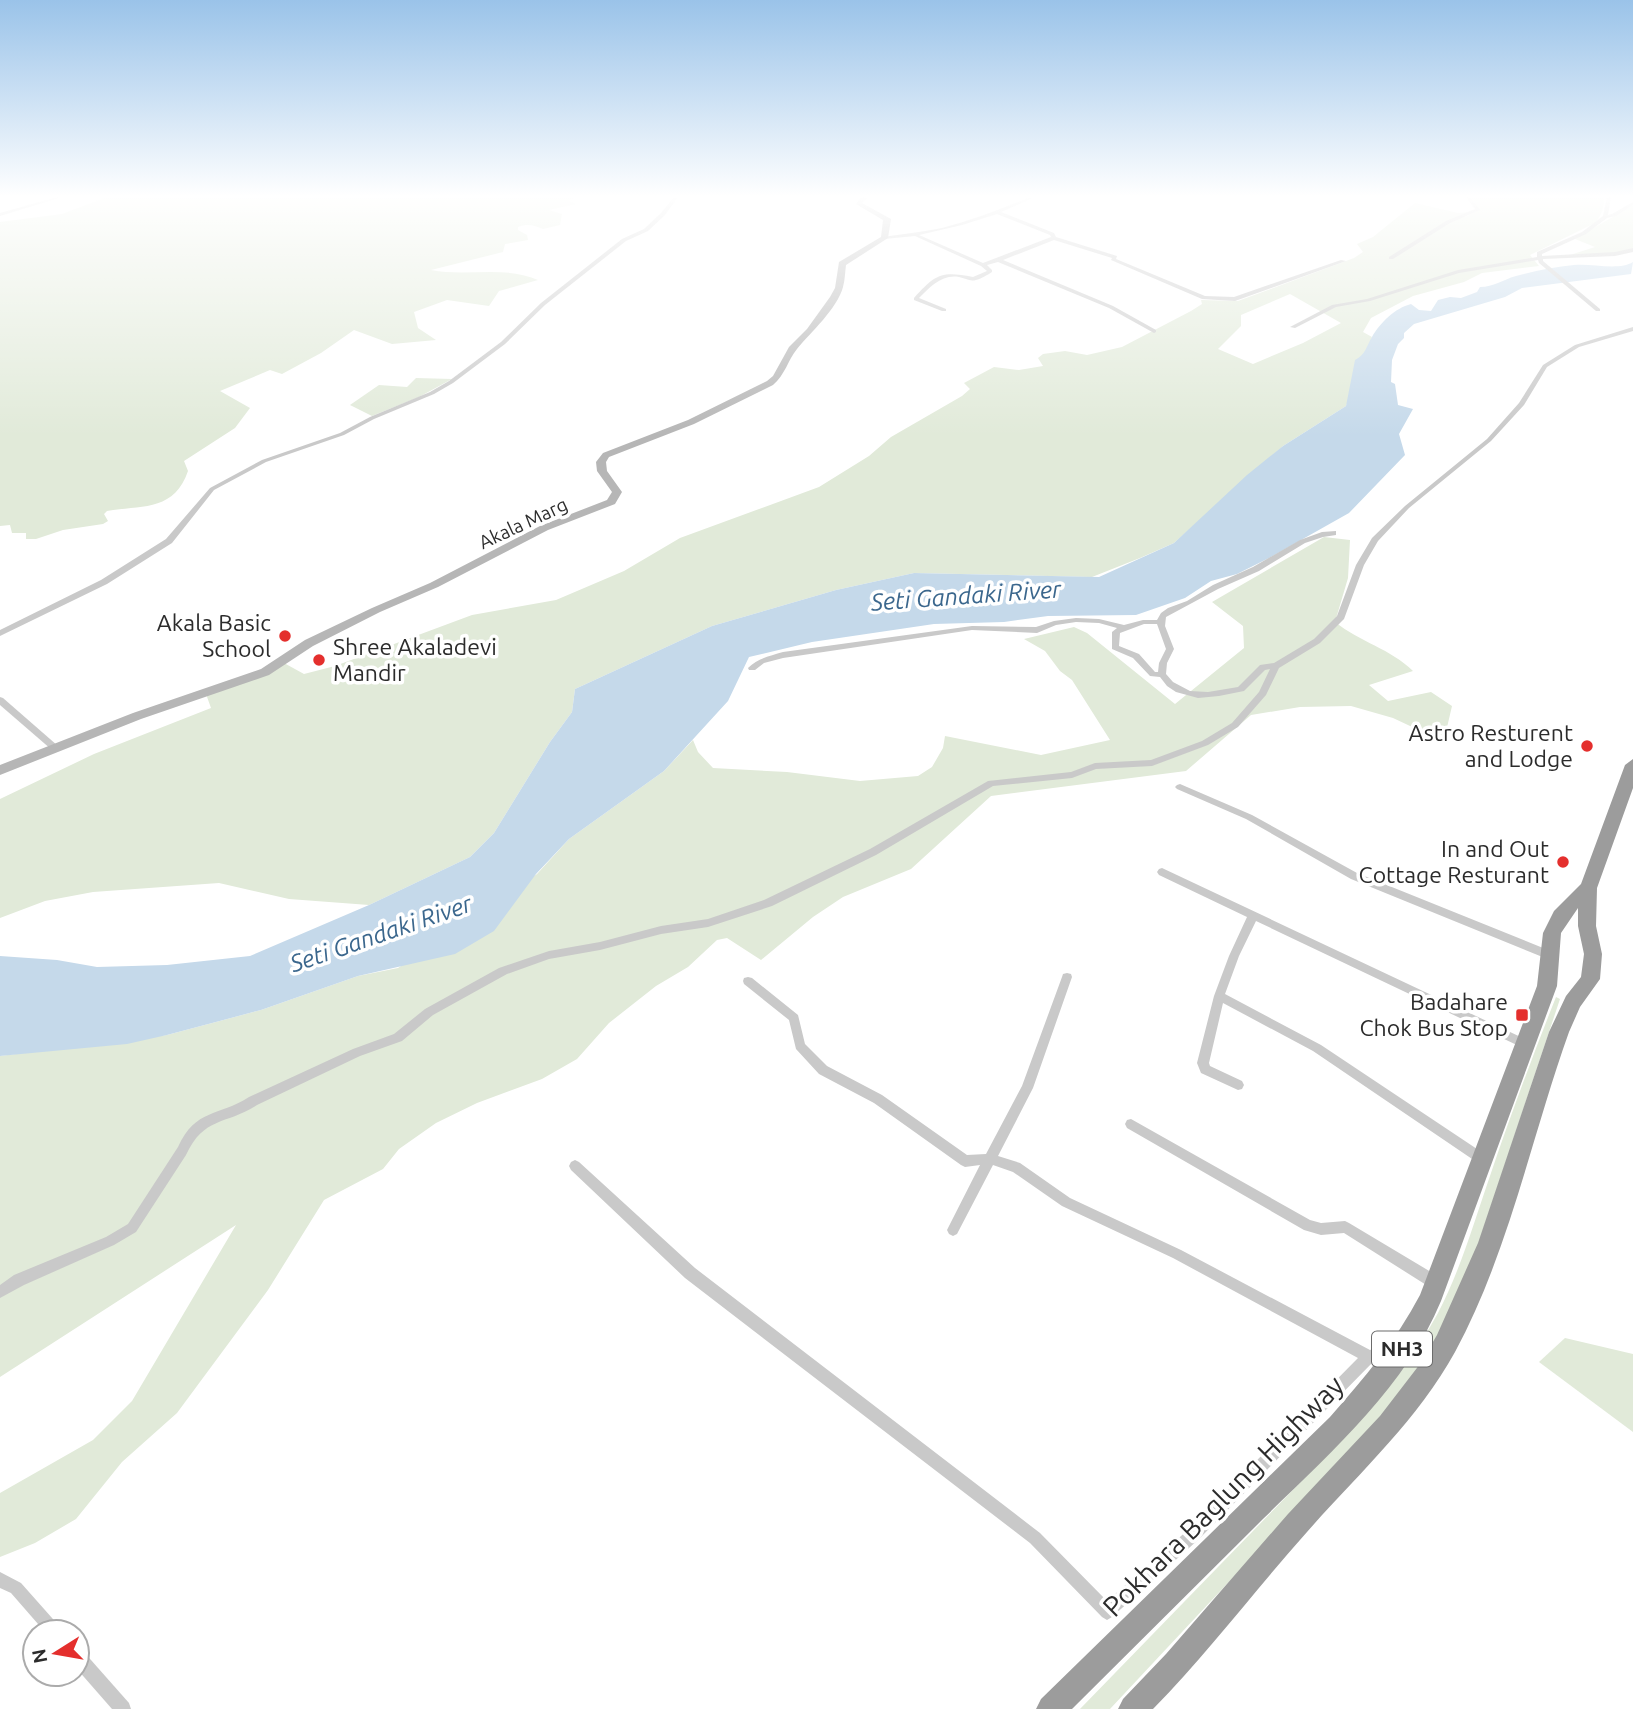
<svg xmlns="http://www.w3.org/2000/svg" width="1633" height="1709" font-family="Ubuntu,sans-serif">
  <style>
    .green { fill: #e1ead9; fill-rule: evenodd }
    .water { fill: #c5d9ea }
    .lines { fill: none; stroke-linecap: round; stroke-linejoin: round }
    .minor { fill: #c9c9c9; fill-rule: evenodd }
    .secondary { fill: #b6b6b6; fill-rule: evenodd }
    .trunk { fill: #9c9c9c; fill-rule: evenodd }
    .poi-dot { fill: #e42f2d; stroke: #fff; stroke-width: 2.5 }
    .labels { text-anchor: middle; stroke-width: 7; stroke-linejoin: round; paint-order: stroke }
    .far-street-label { font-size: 19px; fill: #2c2c2c; stroke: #fff }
    .shield { fill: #fff; stroke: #6b6b6b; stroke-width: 2 }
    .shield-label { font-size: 21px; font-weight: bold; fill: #2c2c2c }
    .poi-label { font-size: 23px; fill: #2c2c2c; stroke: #fff; text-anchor: end }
    .water-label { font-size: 24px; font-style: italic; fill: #3b678d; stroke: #fff }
    .near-street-label { font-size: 28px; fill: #2c2c2c; stroke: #fff }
  </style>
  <rect width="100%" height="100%" fill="#fff"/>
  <g class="green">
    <path d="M107 197H576L569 201 576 204 549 210 562 214 560 225 543 229C535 226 529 223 518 227V230L527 235 528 240 505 244 503 252 431 270C467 277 504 265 538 280L499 291 489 306 447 300 414 312 418 328 436 340 392 344 354 330 321 353 282 374 270 370 220 391 250 408 235 428 184 461 188 471C174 512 141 505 107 511L104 514 108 521 103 524 63 530 36 539H26V533H12L10 525 0 526V222L62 214Z"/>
    <path d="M1471 197H1604C1604 207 1602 215 1595 223L1530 255 1539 266 1482 273 1464 282 1413 296 1371 318 1363 332 1372 337 1346 406 1283 446 1174 543 1140 558 1092 577 914 573 836 590 712 626 575 689 572 712 550 742 494 833 470 857 369 905 289 899 219 883 93 892 45 901 0 918V799L94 754 211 708 206 694 284 663 304 674 335 666 472 615 556 600 624 571 680 538 819 487 869 456 891 437 962 396 970 389 964 383 994 367 1019 370 1043 366 1038 358 1043 354 1065 351 1087 355 1122 347 1191 311 1202 304 1201 300 1238 301 1354 258 1363 252 1357 244 1373 237 1415 203 1458 213 1470 212 1465 217 1479 210ZM1290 294 1341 323 1303 343 1253 364 1218 349 1241 326V315Z"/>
    <polygon points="1633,205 1633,248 1617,253 1570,255 1595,247 1575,239"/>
    <polygon points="416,378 452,379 419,397 372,416 350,405 379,385 407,387"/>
    <path d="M1324 537 1350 540 1348 578 1335 622C1360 642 1391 649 1413 671L1369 685 1388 701 1431 692 1452 706 1445 736 1425 733 1393 718 1351 706 1300 707 1251 715 1186 771 991 796 911 869 843 897 813 917 761 960 727 938 717 940 688 967 656 986 609 1023 577 1059 542 1079 477 1103 436 1123 399 1149 383 1169 324 1200 268 1290 177 1413 122 1462 76 1519 35 1543 0 1557V1493L93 1440 132 1401 236 1225 0 1377V1056L167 1035 261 1010 358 976 398 968 537 874 569 839 664 771 693 740 698 752 713 768 787 772 860 781 918 776 932 767 943 748 945 736 1041 755 1110 740 1072 680 1060 671 1045 651 1024 639 1074 627 1087 633 1175 704 1244 648 1243 626 1212 602Z"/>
    <path d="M1556 997 1560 999 1466 1281 1448 1319 1395 1404 1110 1709H1080L1356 1425C1386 1389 1416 1354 1438 1313 1461 1269 1475 1219 1491 1173 1511 1114 1533 1055 1556 997Z"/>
    <polygon points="1565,1338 1633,1354 1633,1432 1539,1362"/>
  </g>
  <path class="water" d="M1633 262 1631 274 1522 288 1505 297 1414 324 1404 333V338L1398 344 1392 360 1391 382 1395 384 1398 405 1413 409 1399 434 1405 455 1349 513 1269 558 1237 574 1211 581 1185 598 1136 615 1048 616 1004 622 934 624 812 642 749 657 728 701 664 771 569 839 536 874 494 931 455 954 358 976 261 1010 167 1035 127 1044 0 1056V956L57 960 97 967 167 965 250 956 369 905 470 857 494 833 550 742 572 712 575 689 712 626 836 590 914 573 1099 577 1174 543 1247 475 1283 446 1346 406 1355 360C1366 354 1366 347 1372 337 1380 323 1395 308 1411 304L1419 310 1431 311 1438 300 1450 297 1461 298 1477 292 1480 287C1494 287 1502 280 1516 276 1534 271 1555 267 1574 265 1591 263 1619 271 1633 262Z"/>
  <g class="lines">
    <g class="minor">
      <polygon points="57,197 62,197 0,216 0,213"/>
      <polygon points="674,197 678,197 665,215 648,231 626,241 545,305 505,344 453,383 434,394 374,419 344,435 266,462 214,490 172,543 107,584 0,636 0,630 101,580 166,539 210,488 262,460 340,433 370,417 430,392 449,381 501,342 541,303 622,239 644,229 661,213"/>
      <path d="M1030 197H1035L1001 212 1054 233 1056 237 1117 256 1116 259 1205 296 1234 297 1341 260 1346 261 1235 301 1202 299 1111 260 1112 258 1054 240 1003 260 1113 306 1156 330V332L1154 333 1109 308 998 262 987 265 992 270V272C987 275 981 279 976 280 970 282 965 278 959 277 942 274 930 287 919 298L946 309V311H942L914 300V298C936 274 941 271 973 277L987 271 981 266 915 236 884 239 882 237C902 234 922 232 942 228 972 220 1002 209 1030 197ZM997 214 1050 235 1051 237 983 263 919 235 962 225Z"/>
      <polygon points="1466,197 1470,197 1480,210 1450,223 1393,259 1389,259 1389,257 1446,221 1475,209"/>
      <polygon points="1607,197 1611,197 1608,215 1612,214 1633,202 1633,205 1616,216 1607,218 1586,234 1542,254 1542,256 1615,252 1633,248 1633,252 1615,256 1543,259 1543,261 1600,309 1600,311 1596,311 1539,263 1538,260 1459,273 1370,301 1336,307 1295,328 1290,327 1332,305 1367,299 1458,270 1537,257 1537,252 1582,232 1603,216"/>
      <path d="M1633 327V331L1579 347 1547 367 1524 405 1491 441 1409 508 1378 541 1364 565 1344 619 1320 643 1279 668 1266 695 1238 727 1208 745 1152 766 1096 769 1072 778 993 786 876 855 772 906 708 927 661 934 600 950 549 959 507 974 433 1015 402 1041 360 1056 257 1105C226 1125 204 1116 186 1155L136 1232 114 1245 24 1285 0 1298V1285L14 1275 106 1237 128 1224 178 1147C196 1108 218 1117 249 1097L353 1049 394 1034 425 1009 499 968 549 951 600 942 661 926 708 919 764 900 870 849 988 781 1071 772 1095 763 1151 760 1202 741 1232 723 1259 692 1270 669 1265 670 1244 691 1219 696 1198 698 1176 692 1167 686 1160 677 1150 676 1133 658 1112 649V632L1117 628 1099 623 1076 622 1056 625 1037 633 972 630 783 658 764 663 755 670H749L748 668C758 658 770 656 783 652L972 626 1036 627 1054 621 1076 618 1099 619 1124 625 1143 620H1157L1161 613 1168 608 1187 601 1213 585 1253 567 1300 540 1322 532 1336 531V535L1323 537 1305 543 1259 571 1218 589 1166 617 1165 626 1174 649 1167 663 1166 674 1173 682 1190 691 1208 692 1238 687 1260 665 1274 663 1314 639 1337 616 1356 565 1372 538 1405 506 1487 439 1519 403 1543 365 1575 345ZM1144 624H1157L1166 649 1159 663 1158 672H1155L1139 654 1119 646 1120 633Z"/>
      <polygon points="0,697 3,698 58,746 59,748 58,750 52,750 0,705"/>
      <polygon points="1180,784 1252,815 1357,873 1553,952 1554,955 1553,958 1549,959 1545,958 1351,879 1246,819 1177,789 1175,787 1177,785"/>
      <polygon points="1162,868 1529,1041 1531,1044 1529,1047 1525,1049 1521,1047 1256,921 1239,956 1225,994 1321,1045 1486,1155 1488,1159 1486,1163 1482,1165 1478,1163 1313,1051 1223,1003 1209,1063 1210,1066 1242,1081 1244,1085 1242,1089 1238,1090 1201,1073 1197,1063 1214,996 1229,956 1247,917 1159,875 1157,872 1159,869"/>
      <polygon points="1067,973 1071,974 1072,977 1033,1088 998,1156 1020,1163 1070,1198 1181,1250 1370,1350 1396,1341 1401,1343 1403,1348 1401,1353 1373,1362 1199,1539 1112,1617 1107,1620 1102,1617 1030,1543 685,1278 571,1170 569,1166 571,1162 575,1160 579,1162 695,1268 1040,1533 1107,1601 1189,1529 1358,1358 1173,1258 1062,1206 1013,1172 993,1165 957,1234 953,1236 949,1234 947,1230 949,1226 980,1165 965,1167 961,1165 874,1103 819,1074 796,1049 789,1020 744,984 743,981 744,978 748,977 752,978 798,1015 805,1044 827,1066 882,1095 967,1155 986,1154 1022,1086 1062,977 1063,974"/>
      <polygon points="1131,1119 1310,1220 1321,1223 1345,1221 1349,1223 1441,1278 1442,1283 1441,1288 1436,1289 1431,1288 1344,1233 1321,1235 1304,1230 1127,1128 1125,1124 1127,1120"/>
      <polygon points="0,1572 21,1583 60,1627 63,1632 45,1632 11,1593 0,1588"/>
      <polygon points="77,1649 83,1651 129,1703 131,1709 112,1709 77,1669"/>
    </g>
    <path class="secondary" d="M861 197H868L862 203 891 219 888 238 846 265C845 272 845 280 843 287 837 309 811 332 797 349 788 360 785 375 773 385L694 424 609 457 606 462 607 471 622 492 615 504 548 530 438 587 380 612 313 646 269 675 141 719 0 775V765L133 713 261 669 305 640 372 608 430 583 540 526 607 500 612 492 597 471 596 462 603 453 688 420 767 381 773 376 789 347 807 329 830 297 835 288 839 262 881 237 883 220 856 204Z"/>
    <path class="trunk" d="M1633 759V788L1597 888 1596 926 1602 954 1600 979 1580 1007 1569 1032C1531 1138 1509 1252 1455 1352 1417 1421 1358 1474 1307 1532 1255 1590 1208 1653 1153 1709H1118L1123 1699 1166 1654 1288 1514 1380 1416 1420 1364 1437 1335 1478 1243 1549 1032 1566 996 1581 977 1584 954 1578 926V908L1561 933 1557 986 1441 1301C1405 1388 1330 1453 1264 1518 1200 1582 1136 1645 1072 1709H1036L1041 1699 1330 1417C1364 1378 1396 1341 1420 1295L1537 986 1543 933 1554 911 1581 884 1625 765Z"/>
  </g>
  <linearGradient id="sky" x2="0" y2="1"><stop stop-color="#9ac3e9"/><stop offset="0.45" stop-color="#fff"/><stop offset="1" stop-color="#fff" stop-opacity="0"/></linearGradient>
  <rect width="1633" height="436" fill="url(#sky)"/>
  <g class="poi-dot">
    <circle cx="285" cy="636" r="7"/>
    <circle cx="319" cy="660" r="7"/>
    <circle cx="1587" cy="746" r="7"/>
    <circle cx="1563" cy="862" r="7"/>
    <rect x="1515" y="1008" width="14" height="14" rx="3.5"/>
  </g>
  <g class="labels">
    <g class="far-street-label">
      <text transform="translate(523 523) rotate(-25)" y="7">Akala Marg</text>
    </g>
    <rect class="shield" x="1372" y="1331.5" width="60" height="35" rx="5"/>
    <g class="shield-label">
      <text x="1402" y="1356">NH3</text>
    </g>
    <g class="poi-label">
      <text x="271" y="631">Akala Basic<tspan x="271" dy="26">School</tspan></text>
      <text x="333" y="655" text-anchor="start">Shree Akaladevi<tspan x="333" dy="26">Mandir</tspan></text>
      <text x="1573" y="741">Astro Resturent<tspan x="1573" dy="26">and Lodge</tspan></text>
      <text x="1549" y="857">In and Out<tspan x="1549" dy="26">Cottage Resturant</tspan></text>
      <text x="1508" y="1010">Badahare<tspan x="1508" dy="26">Chok Bus Stop</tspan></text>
    </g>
    <g class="water-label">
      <text transform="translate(966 596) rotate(-4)" y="8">Seti Gandaki River</text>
      <text transform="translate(381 934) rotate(-19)" y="8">Seti Gandaki River</text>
    </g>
    <g class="near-street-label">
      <text transform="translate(1223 1496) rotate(-45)" y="10">Pokhara Baglung Highway</text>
    </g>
  </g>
  <g transform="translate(56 1653) rotate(259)"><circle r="33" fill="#ffffff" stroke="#ababab" stroke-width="2"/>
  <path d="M0-5L12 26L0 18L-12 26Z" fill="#e42f2d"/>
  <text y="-10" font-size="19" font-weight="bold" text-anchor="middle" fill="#2c2c2c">N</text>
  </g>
</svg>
